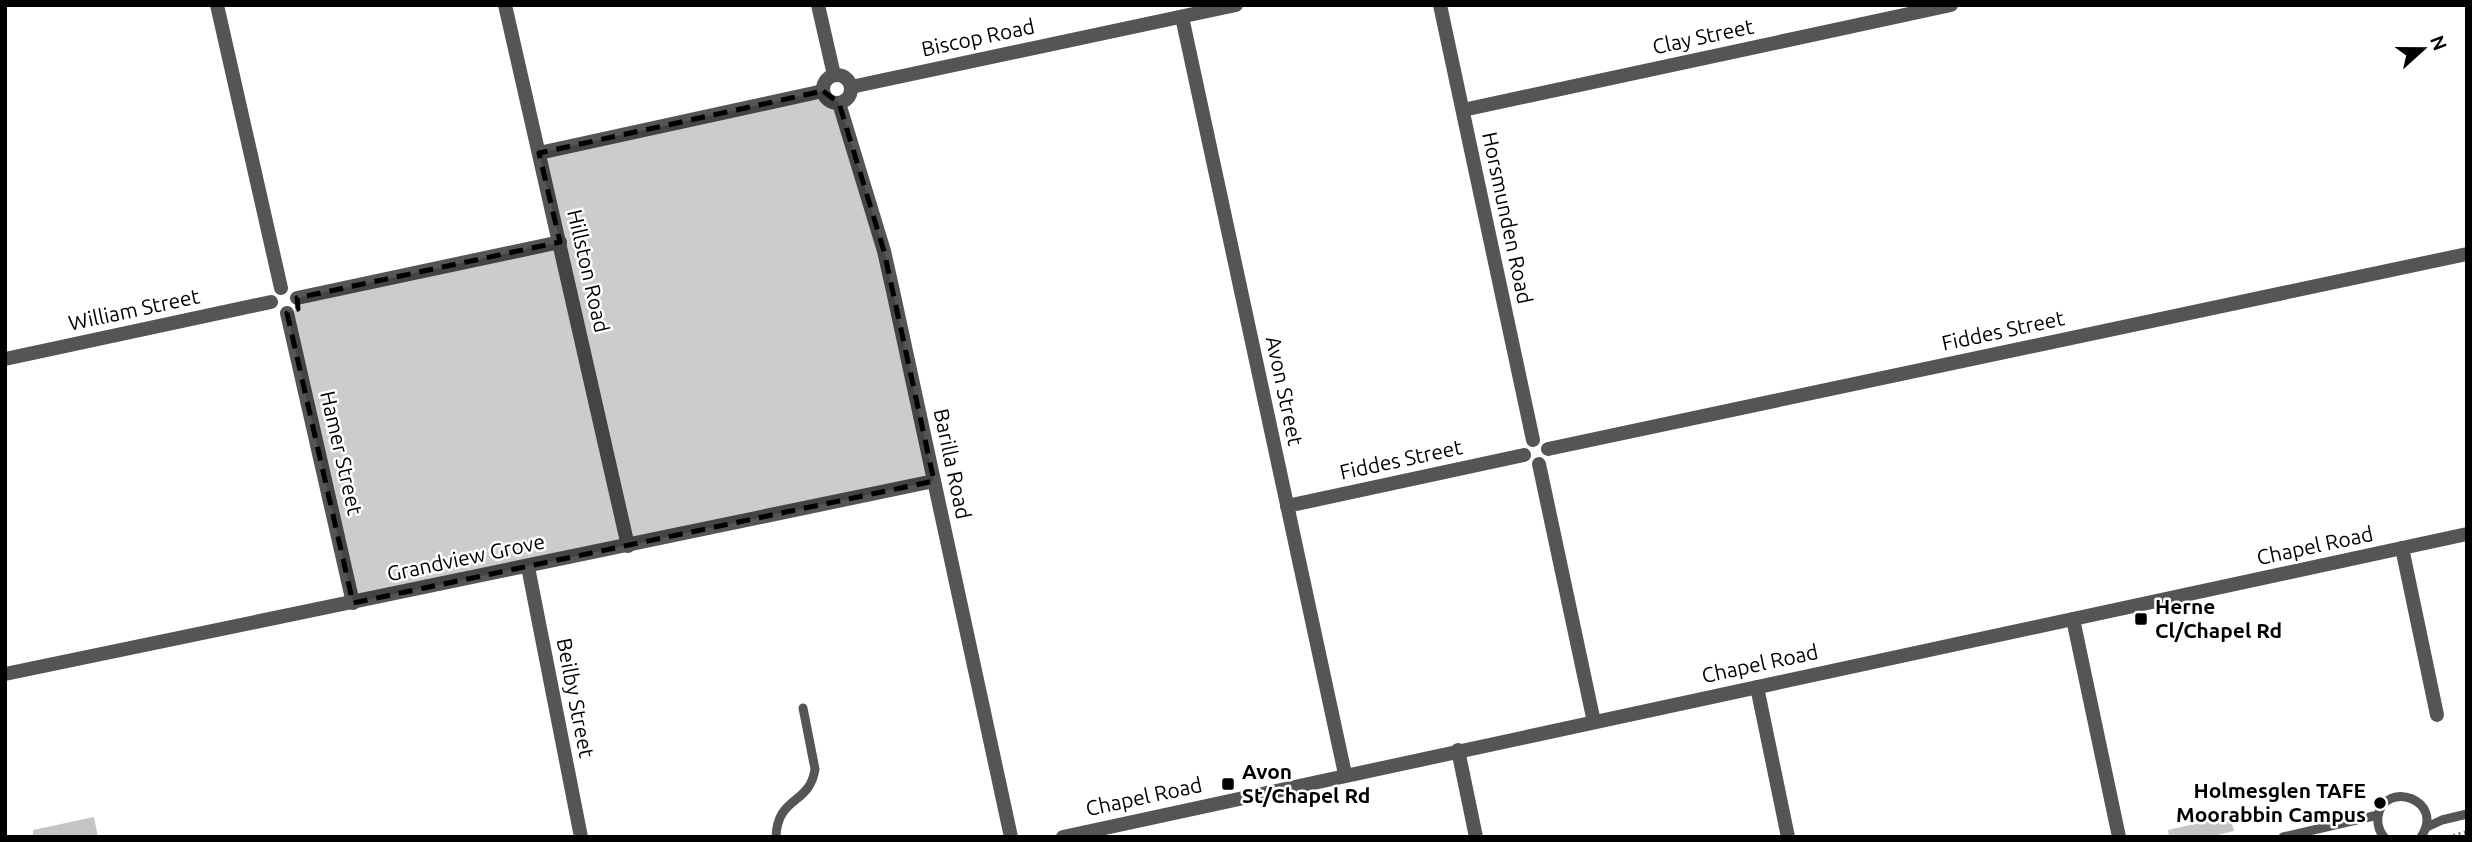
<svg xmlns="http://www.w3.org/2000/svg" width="2472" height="842" font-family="Ubuntu,sans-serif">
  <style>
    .building { fill: #c4c4c4 }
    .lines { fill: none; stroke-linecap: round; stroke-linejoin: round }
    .path { stroke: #777; stroke-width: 3.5; stroke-dasharray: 2 3.5; stroke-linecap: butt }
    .service { stroke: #555; stroke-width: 9 }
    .minor { stroke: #555; stroke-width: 14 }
    .marked { fill: #000; fill-opacity: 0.2; stroke: #000; stroke-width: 5; stroke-dasharray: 14 9; stroke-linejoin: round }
    .poi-dot { fill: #000; stroke: #fff; stroke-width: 2.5 }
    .labels { text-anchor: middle; stroke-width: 5; stroke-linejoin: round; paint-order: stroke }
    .street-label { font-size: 21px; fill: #000; stroke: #fff }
    .poi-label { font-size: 21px; font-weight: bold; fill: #000; stroke: #fff; text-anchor: start }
  </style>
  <rect width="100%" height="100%" fill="#fff"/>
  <g class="building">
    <polygon points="2230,816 2234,831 2210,837 2169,837 2168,830"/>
    <polygon points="94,817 98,837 33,837 33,830"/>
  </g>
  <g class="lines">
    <g class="path">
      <polyline points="2355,837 2360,837"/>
      <polyline points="2448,837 2467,832"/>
    </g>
    <g class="service">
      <polyline points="2427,827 2442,820 2467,814"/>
      <path d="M776 837C777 796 810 805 815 769L803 708"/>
      <polyline points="2283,837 2378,815"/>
      <path d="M2384 837C2379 831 2377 824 2378 816 2385 779 2446 800 2421 837"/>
    </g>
    <g class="minor">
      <polyline points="217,5 281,288"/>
      <polyline points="505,5 628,546"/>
      <polyline points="818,5 834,75"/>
      <polyline points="1440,5 1533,440"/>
      <polyline points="1182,17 1345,774"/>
      <circle cx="837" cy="89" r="14"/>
      <polyline points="851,87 1236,5"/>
      <polyline points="839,103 884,251 893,291 1011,837"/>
      <polyline points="1463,110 1951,5"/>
      <polyline points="539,153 823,91"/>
      <polyline points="297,298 560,242"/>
      <polyline points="287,313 353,603"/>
      <polyline points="5,359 271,302"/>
      <polyline points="1548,449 2467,254"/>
      <polyline points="1539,464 1594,722"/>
      <polyline points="1287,506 1524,455"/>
      <polyline points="2402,548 2437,715"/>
      <polyline points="528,567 581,837"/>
      <polyline points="2073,619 2119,837"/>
      <polyline points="5,674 934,481"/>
      <polyline points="1757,687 1788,837"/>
      <polyline points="1458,750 1476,837"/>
      <polyline points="1063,837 2467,534"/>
    </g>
  </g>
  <path class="marked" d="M823 91 839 103 884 251 934 481 353 603 287 313 298 309 297 298 560 242 539 153Z"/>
  <g class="poi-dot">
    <rect x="2134" y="612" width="14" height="14" rx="3.5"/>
    <rect x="1221" y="777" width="14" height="14" rx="3.5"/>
    <circle cx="2380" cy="803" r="7"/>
  </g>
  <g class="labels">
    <g class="street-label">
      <text transform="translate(1703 37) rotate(-12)" y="7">Clay Street</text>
      <text transform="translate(978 38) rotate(-12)" y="7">Biscop Road</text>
      <text transform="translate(1507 218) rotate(78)" y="7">Horsmunden Road</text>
      <text transform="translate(588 271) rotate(77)" y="7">Hillston Road</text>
      <text transform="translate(134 310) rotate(-12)" y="7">William Street</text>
      <text transform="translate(2003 331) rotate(-12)" y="7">Fiddes Street</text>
      <text transform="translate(1284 391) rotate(78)" y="7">Avon Street</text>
      <text transform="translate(341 453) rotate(77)" y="7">Hamer Street</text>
      <text transform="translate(1401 460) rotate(-12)" y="7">Fiddes Street</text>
      <text transform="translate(952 464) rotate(78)" y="7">Barilla Road</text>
      <text transform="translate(2315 546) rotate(-12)" y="7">Chapel Road</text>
      <text transform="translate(466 558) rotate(-12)" y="7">Grandview Grove</text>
      <text transform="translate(1760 664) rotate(-12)" y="7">Chapel Road</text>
      <text transform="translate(575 698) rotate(79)" y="7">Beilby Street</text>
      <text transform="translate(1144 797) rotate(-12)" y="7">Chapel Road</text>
    </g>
    <g class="poi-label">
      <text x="2155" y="614">Herne<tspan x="2155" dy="24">Cl/Chapel Rd</tspan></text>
      <text x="1242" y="779">Avon<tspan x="1242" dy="24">St/Chapel Rd</tspan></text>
      <text x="2366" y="798" text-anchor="end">Holmesglen TAFE<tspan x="2366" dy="24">Moorabbin Campus</tspan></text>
    </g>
  </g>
  <rect width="2472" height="842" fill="none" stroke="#000000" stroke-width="14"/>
  <g transform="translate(2423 49) rotate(69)" stroke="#ffffff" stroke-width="5" paint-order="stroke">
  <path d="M0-5L12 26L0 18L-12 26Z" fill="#000000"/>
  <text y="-10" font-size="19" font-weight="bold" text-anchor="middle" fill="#000000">N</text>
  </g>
</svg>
